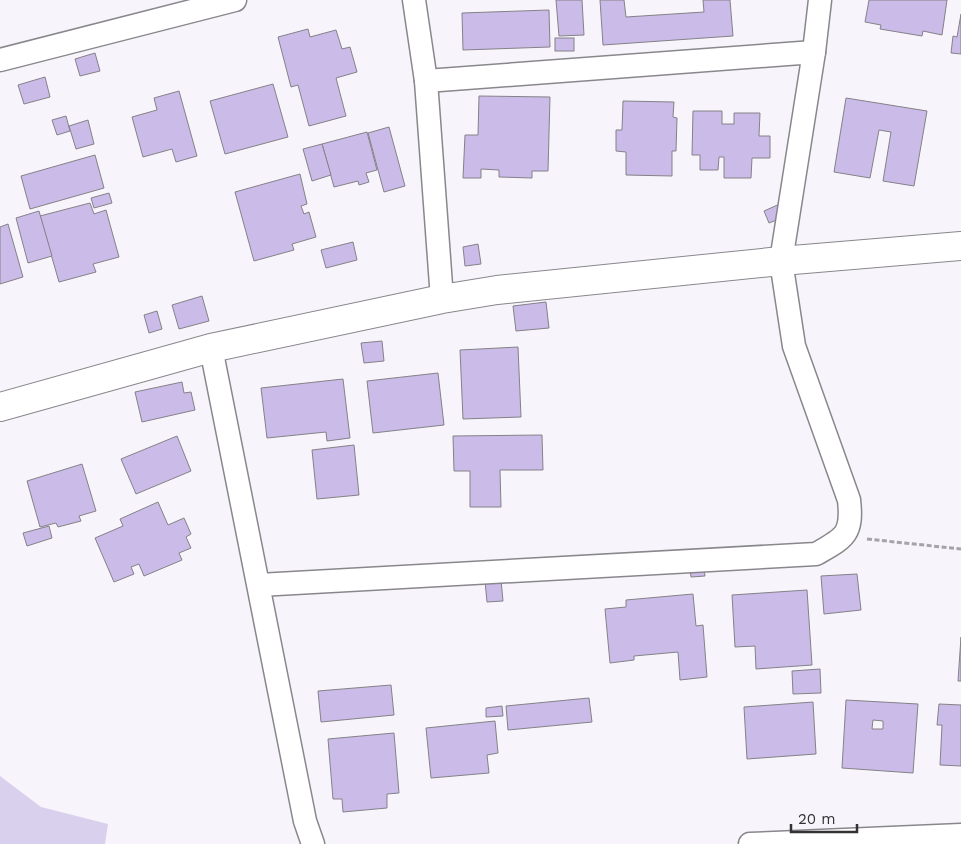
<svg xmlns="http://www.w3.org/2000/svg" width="961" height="844" font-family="'Work Sans',sans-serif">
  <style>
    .green { fill: #d9d0ed }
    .building { fill: #cabbe8; stroke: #848287; fill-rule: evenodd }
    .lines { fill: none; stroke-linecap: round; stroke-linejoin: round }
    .minor-casing { stroke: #89878c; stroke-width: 25 }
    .tertiary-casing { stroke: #89878c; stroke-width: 30 }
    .path { stroke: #a4a3a7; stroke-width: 3; stroke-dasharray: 5 2.5; stroke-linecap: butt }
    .minor { stroke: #fff; stroke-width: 22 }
    .tertiary { stroke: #fff; stroke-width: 28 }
  </style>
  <rect width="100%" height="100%" fill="#f7f5fb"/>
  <polygon class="green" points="0,776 41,807 108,824 105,844 0,844"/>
  <g class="building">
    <polygon points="556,0 582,0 584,35 559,36"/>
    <polygon points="600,0 624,0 626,17 704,12 703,0 730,0 733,36 603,45"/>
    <polygon points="869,0 947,0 942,35 923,31 922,36 880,29 881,25 865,22"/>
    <polygon points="549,10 550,47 463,50 462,13"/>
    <polygon points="961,14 961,54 951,53 953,36 957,37"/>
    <polygon points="308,29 310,37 336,30 342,49 350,47 357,72 336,78 346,116 309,126 298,85 291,87 278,37"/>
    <rect x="555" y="38" width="19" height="13"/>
    <polygon points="95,53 100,71 80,76 75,59"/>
    <polygon points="45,77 50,97 24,104 18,85"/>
    <polygon points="273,84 288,137 225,154 210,101"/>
    <polygon points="179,91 197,156 176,162 172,149 143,157 132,117 157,110 154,98"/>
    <polygon points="479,96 550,97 548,171 532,171 532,178 499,177 499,170 481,169 481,178 463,178 465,135 478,135"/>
    <polygon points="846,98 927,111 914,186 883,181 891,132 879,130 870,178 834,172"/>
    <polygon points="623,101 674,102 673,117 677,118 676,151 672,151 672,176 626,175 626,152 616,151 616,130 622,130"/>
    <polygon points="693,111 722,111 722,124 734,124 734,113 760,113 759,136 770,136 770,158 752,158 751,178 724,178 724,157 719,157 718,170 700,170 700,155 692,155"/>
    <polygon points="66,116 70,131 57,135 52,120"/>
    <polygon points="88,120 94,144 76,149 69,126"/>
    <polygon points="389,127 405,186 384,192 368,133"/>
    <polygon points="367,132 377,170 366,173 369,182 359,185 358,181 334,187 322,144"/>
    <polygon points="322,144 331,175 312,181 303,149"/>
    <polygon points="95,155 104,188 30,209 21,176"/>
    <polygon points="300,174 307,204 301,206 304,214 309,212 316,237 292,244 294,250 254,261 235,192"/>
    <polygon points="109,193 112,203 94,208 91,198"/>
    <polygon points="90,203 94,214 106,210 119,257 93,264 96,272 59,282 40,216"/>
    <polygon points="782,203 787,216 769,223 764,211"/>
    <polygon points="39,211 52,256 28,263 16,218"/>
    <polygon points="8,224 23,277 0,284 0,227"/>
    <polygon points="353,242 357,260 326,268 321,250"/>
    <polygon points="478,244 481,264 465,266 463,247"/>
    <polygon points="202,296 209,321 179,329 172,305"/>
    <polygon points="546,302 549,328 516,331 513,306"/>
    <polygon points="157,311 162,329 149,333 144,315"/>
    <polygon points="382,341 384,361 364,363 361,343"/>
    <polygon points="518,347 521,417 463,419 460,350"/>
    <polygon points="438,373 444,425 373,433 367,381"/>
    <polygon points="343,379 350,438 327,441 326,432 267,438 261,388"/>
    <polygon points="182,382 184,393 191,392 195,410 142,422 135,392"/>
    <polygon points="542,435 543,470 500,470 501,507 470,507 470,471 454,471 453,436"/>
    <polygon points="177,436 191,471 136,494 121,459"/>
    <polygon points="354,445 359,495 317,499 312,450"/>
    <polygon points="82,464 96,511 79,516 81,521 58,527 56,523 40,527 27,481"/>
    <polygon points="158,502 168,525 184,518 191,534 186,537 191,548 179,553 182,560 144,576 139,564 131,567 134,574 114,582 95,538 123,526 120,519"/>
    <polygon points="49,526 52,538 27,546 23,533"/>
    <polygon points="703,563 705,576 691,577 689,564"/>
    <polygon points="857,574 861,610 824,614 821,576"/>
    <polygon points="501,580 503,601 487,602 485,581"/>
    <polygon points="807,590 812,665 756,669 755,646 735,647 732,595"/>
    <polygon points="693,594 696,626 703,625 707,677 680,680 678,652 634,656 634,660 610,663 605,609 626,607 626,600"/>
    <polygon points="961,637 961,681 958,681"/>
    <polygon points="820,669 821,693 793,694 792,671"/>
    <polygon points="391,685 394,715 321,722 318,691"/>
    <polygon points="589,698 592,722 508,730 506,706"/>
    <path d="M846 700 918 704 913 773 842 768ZM873 720 883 721V729H872Z"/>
    <polygon points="813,702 816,754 747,759 744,707"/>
    <polygon points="939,704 961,705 961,766 940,765 942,725 937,725"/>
    <polygon points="502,706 503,716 486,717 486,708"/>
    <polygon points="495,721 498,753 487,755 489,773 431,778 426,728"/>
    <polygon points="394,733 399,793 387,794 387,808 343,812 342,799 333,799 328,739"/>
  </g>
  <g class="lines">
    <g class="minor-casing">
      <g id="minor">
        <polyline points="814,52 820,0"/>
        <polyline points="0,60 235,0"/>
        <polyline points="426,81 442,299"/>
        <polyline points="211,348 305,821 313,844"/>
        <path d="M259 585 816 554C844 538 853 535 849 500L794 346 781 261 814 52 426 81 414 0"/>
        <polyline points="750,844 961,835"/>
      </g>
    </g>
    <g class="tertiary-casing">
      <polyline id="tertiary" points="0,407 211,348 442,299 497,290 781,261 961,246"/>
    </g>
    <polyline class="path" points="867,539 961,549"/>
    <use href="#minor" class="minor"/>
    <use href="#tertiary" class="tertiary"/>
  </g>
  <path d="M791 824v8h66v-8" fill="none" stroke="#323133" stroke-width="2.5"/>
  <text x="798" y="824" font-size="15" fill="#323133" stroke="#f7f5fb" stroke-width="4" paint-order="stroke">20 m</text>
</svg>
